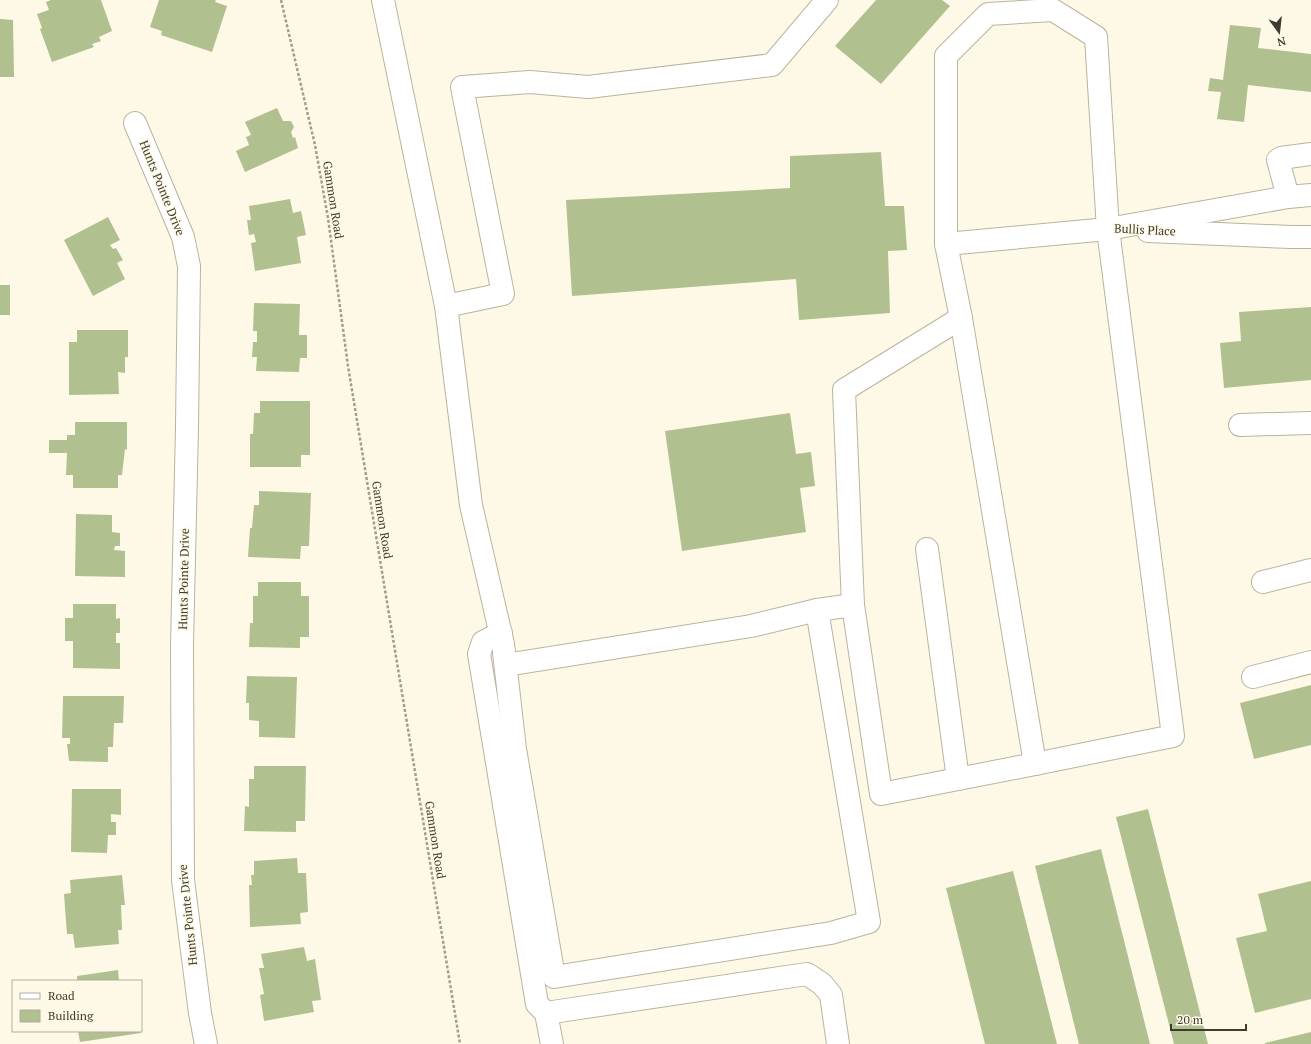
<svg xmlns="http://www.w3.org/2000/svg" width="1311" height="1044" font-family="'PT Serif',serif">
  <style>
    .building { fill: #b1c08f }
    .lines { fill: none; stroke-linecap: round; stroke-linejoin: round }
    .minor-casing { stroke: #bab39d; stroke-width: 24 }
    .path { stroke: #a19d8f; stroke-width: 2.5; stroke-dasharray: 3 2; stroke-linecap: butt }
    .minor { stroke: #fff; stroke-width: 22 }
    .labels { text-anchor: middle; stroke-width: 3; stroke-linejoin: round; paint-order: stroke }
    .street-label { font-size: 12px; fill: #3d3b32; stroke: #fef9e6 }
  </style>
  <rect width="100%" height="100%" fill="#fef9e6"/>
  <g class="building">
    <polygon points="51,0 101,0 112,31 99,37 101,41 92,44 94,47 52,62 40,29 42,28 37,14 49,10 46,2"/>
    <polygon points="159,0 216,0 215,2 227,6 212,52 161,35 162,31 150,27"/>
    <polygon points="876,0 942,0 950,6 881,84 835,46"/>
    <polygon points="0,19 13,20 14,77 0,77"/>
    <polygon points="1230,25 1261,28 1258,48 1311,54 1311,92 1248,85 1244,122 1217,119 1221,92 1208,91 1210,78 1223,80"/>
    <polygon points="277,108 283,121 291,121 294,127 291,132 293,138 295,137 298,148 245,172 236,151 249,145 246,137 251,135 245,122"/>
    <polygon points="881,152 885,206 904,206 907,250 888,251 890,313 799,320 796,279 572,296 566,200 790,188 790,156"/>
    <polygon points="290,199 293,213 301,211 306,235 297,237 301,263 255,271 251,243 256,242 254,234 249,235 247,220 251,220 249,206"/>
    <polygon points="108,217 120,240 110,245 113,249 116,248 123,260 117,263 125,279 93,296 64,240"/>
    <rect x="0" y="285" width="10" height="30"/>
    <polygon points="254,303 300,304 299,335 307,335 307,358 300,358 299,372 256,371 257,357 252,357 253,342 257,342 257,331 253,331"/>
    <polygon points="1311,307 1311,380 1224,388 1220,343 1241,341 1239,312"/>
    <polygon points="77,330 128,330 128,357 125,357 125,373 118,372 119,394 69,395 69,342 77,342"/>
    <polygon points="260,401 310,401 310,455 301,455 301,467 250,467 250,434 253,434 254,413 260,413"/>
    <polygon points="790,413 796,454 811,452 815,486 800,488 806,532 682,551 665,431"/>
    <polygon points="75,422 127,422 127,450 125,449 122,475 118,475 118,488 73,488 73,475 66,475 67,453 49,453 49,440 67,440 67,435 75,435"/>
    <polygon points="259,491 311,493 309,546 301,546 300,559 248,557 250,528 252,528 254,505 259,505"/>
    <polygon points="76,514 112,515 112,532 120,533 120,546 115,546 114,550 125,551 125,577 75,576"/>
    <polygon points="258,582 301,582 301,596 309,596 309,637 300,637 300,648 249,647 250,623 253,623 253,596 258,596"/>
    <polygon points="73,604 116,604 116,619 120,618 120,633 116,633 116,643 120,643 120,669 73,668 73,641 65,641 65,618 73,618"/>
    <polygon points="247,676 297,677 295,738 259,737 259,721 249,720 249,703 246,703"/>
    <polygon points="1311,685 1311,745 1254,759 1240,703"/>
    <polygon points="63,696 124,696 123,723 114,723 113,747 108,747 108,762 69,761 67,744 70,744 70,738 62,738"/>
    <polygon points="254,766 306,766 305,821 296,821 296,832 244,831 245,806 249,807 249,779 254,779"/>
    <polygon points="72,789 121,789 121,815 111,814 111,822 116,822 116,835 108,835 107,853 71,852"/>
    <polygon points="1148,809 1208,1044 1174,1044 1116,817"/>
    <polygon points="1101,849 1150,1044 1079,1044 1035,866"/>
    <polygon points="297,858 298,873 306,873 308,912 300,913 301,924 250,927 249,885 252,885 251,875 254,875 254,861"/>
    <polygon points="1013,871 1057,1044 985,1044 946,888"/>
    <polygon points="122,875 125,905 121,905 122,930 118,930 119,944 75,948 73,934 67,934 64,894 71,893 70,880"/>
    <polygon points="1311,881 1311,999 1255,1013 1236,938 1267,931 1258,894"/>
    <polygon points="304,947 307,961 315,959 321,1000 312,1001 314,1012 264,1021 260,995 264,994 259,968 264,968 261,954"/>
    <polygon points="118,970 119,981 77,981 77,976"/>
    <polygon points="78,1031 140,1031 141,1033 80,1042"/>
    <polygon points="1311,1032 1311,1044 1265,1044 1265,1043"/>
  </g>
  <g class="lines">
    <g class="minor-casing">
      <g id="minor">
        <polyline points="383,0 446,306 471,505 503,644 515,749 554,977 831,933 869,922 817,610 853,605"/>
        <polygon points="1053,10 1096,37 1108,229 1173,736 1035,764 961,318 946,244 946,56 988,14"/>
        <polyline points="135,123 183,237 189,266 187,427 182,645 183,880 200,1013 206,1044"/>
        <polyline points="1288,197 1278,160 1281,158 1311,154"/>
        <polyline points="1148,231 1291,237 1311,237"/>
        <polyline points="946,244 1108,229 1288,197 1311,195"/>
        <polyline points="446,306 503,294 462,87 530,82 588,87 772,65 827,0"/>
        <polyline points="961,318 844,390 853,605 881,794 1035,764"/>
        <polyline points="1240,425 1311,423"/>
        <polyline points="927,549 958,779"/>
        <polyline points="1263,582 1311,570"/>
        <polyline points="501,633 483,642 479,654 537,1004 546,1013 552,1044"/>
        <polyline points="506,665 751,626 817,610"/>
        <polyline points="1253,677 1311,662"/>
        <polyline points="546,1013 807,974 822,984 831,995 838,1044"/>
      </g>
    </g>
    <polyline class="path" points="281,0 315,145 328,218 348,366 460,1044"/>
    <use href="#minor" class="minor"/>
  </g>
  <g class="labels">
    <g class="street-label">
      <text transform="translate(162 188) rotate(68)" y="4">Hunts Pointe Drive</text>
      <text transform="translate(333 200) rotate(81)" y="4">Gammon Road</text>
      <text transform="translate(1145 230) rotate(3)" y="4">Bullis Place</text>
      <text transform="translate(382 520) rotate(81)" y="4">Gammon Road</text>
      <text transform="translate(184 579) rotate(-89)" y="4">Hunts Pointe Drive</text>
      <text transform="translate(435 840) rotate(81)" y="4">Gammon Road</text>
      <text transform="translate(188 915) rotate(-96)" y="4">Hunts Pointe Drive</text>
    </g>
  </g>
  <rect x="12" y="980" width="130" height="52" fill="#fef9e6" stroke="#b1ad9e"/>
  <rect x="20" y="993" width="20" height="6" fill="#ffffff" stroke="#b1ad9e"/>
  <text x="48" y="1000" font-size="12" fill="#3d3b32">Road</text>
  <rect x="20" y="1010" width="20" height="12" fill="#b1c08f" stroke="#b1ad9e"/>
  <text x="48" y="1020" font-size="12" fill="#3d3b32">Building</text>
  <g transform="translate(1279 32) rotate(165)" stroke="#fef9e6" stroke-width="3" paint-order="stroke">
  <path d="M0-3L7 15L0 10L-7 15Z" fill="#3d3b32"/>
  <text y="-6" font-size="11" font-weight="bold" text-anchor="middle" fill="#3d3b32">N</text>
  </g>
  <path d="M1171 1024v6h75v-6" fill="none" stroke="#3d3b32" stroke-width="2"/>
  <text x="1177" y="1024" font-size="12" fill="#3d3b32" stroke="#fef9e6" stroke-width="3" paint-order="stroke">20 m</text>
</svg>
